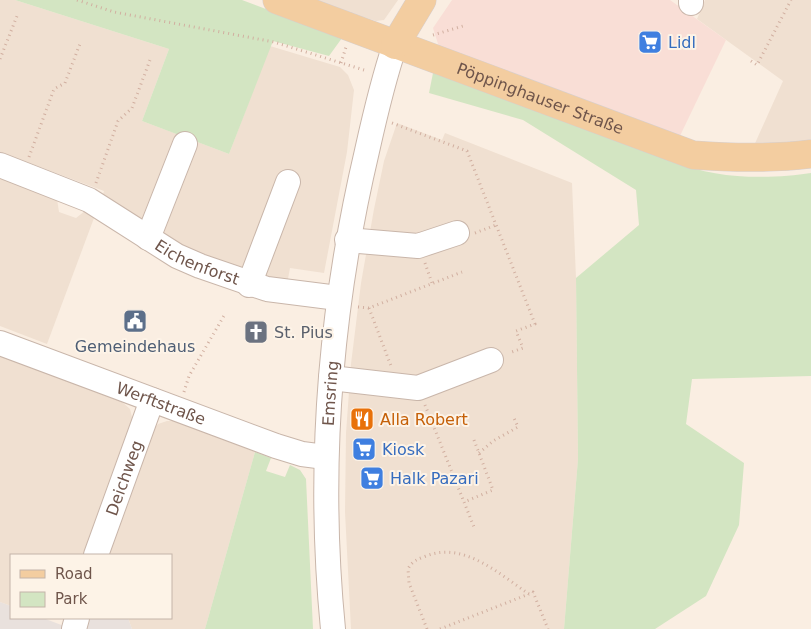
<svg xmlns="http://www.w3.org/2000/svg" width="811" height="629" font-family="'DejaVu Sans',sans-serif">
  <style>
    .residential { fill: #f0e0d1 }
    .commercial { fill: #f9ded6 }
    .industrial { fill: #e9e1dd }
    .green { fill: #d3e5c2 }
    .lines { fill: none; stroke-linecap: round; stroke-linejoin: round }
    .minor-casing { stroke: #c9b6aa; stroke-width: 26 }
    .major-casing { stroke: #d7cfcd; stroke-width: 29 }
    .path { stroke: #d1afa0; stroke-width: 3; stroke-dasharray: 1 4; stroke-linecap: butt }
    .minor { stroke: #fff; stroke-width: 24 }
    .major { stroke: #f3cda0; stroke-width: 28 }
    .labels { text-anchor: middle; stroke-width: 4; stroke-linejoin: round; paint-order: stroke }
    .shop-label { font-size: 16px; fill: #366cbe; stroke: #fdf3e7; text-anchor: start }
    .street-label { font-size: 16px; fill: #6f554b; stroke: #fdf3e7 }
    .worship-label { font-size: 16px; fill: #5b616d; stroke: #fdf3e7; text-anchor: start }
    .service-label { font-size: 16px; fill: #4e5e75; stroke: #fdf3e7 }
    .food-label { font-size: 16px; fill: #c56008; stroke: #fdf3e7; text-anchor: start }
  </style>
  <rect width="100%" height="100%" fill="#faeee2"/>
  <g class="residential">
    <polygon points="0,0 15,0 169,49 142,121 182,136 149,224 101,201 104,191 0,152"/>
    <polygon points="308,0 398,0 384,20 376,21"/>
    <polygon points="705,0 811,0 811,143 752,150 783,81 697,19"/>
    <polygon points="270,46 340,67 348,75 354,90 347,152 324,273 290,268 287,284 210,261 156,234 195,141 229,154"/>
    <polygon points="397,123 442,140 445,133 572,183 576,278 578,459 564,629 351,629 345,512 346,433 351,364 361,283 374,209 384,161"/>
    <polygon points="0,174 57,199 59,212 76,218 85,211 97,210 47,344 0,326"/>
    <polygon points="0,356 122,402 130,409 133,421 85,555 11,555 11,606 0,602"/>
    <polygon points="167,421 174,421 255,452 205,629 132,629 128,618 171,618 171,555 107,555 153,430 158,424"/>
  </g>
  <polygon class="commercial" points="452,0 670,0 726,40 678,140 439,47 433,28"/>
  <g class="industrial">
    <polygon points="0,602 11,606 11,618 43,618 64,626 63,629 0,629"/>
    <polygon points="87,618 128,618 132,629 84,629"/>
  </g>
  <g class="green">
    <polygon points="15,0 242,0 342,38 329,56 273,41 229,154 142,121 169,49"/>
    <path d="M433 73 676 161C713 180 771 179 811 173V376L692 379 686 424 744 463 739 525 706 596 655 629H564L578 459 576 278 639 225 636 190 523 120 429 93Z"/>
    <polygon points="255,452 271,458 266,471 285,477 290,465 300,470 306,479 313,629 205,629"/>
  </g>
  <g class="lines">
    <g class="minor-casing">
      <g id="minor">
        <polyline points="691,0 691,3"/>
        <path id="s1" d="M0 165 89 200 177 256 200 266 267 289 338 298"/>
        <polyline points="148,238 185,144"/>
        <polyline points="347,240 418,246 457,233"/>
        <polyline points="249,285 288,182"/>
        <path id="s2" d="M0 343 276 446 302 454 325 457"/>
        <polyline points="331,378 418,388 491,360"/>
        <path id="s3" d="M96 555 152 400"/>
        <polyline points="74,629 77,618"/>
        <path id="s4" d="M333 629C317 468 330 308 367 151 375 115 383 80 395 45"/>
      </g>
    </g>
    <g class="major-casing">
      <g id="major">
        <path id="s5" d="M277 0 693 155C733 158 771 159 811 154"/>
        <polyline points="395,45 422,0"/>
      </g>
    </g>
    <g class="path">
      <polyline points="77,0 114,12 274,42 364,70"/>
      <polyline points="433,35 463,26"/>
      <polyline points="0,59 17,16"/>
      <polyline points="751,61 757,65 791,0"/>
      <polyline points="341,63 346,47"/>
      <polyline points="392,123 467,151 535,324 516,331 523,348 509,353"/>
      <polyline points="29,157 54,89 65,83 81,41"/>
      <polyline points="96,183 118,121 132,108 150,60"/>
      <polyline points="475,233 496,225"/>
      <polyline points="425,263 432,283"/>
      <polyline points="358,307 369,308 462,272"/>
      <polyline points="369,308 391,366"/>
      <polyline points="184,392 189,376 225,314"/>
      <polyline points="425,405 464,502"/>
      <polyline points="474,440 493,490 464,502 474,527"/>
      <polyline points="479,453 493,441 518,427 514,418"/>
      <path d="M427 629 409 583 408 569C412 561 418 559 426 556 464 541 499 574 529 594L533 592 548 629"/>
      <polyline points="440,629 529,594"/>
    </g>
    <use href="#minor" class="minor"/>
    <use href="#major" class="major"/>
  </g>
  <defs>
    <g id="supermarket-square" transform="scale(1.25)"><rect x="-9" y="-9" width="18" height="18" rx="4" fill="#3f7fe0" stroke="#fdf3e7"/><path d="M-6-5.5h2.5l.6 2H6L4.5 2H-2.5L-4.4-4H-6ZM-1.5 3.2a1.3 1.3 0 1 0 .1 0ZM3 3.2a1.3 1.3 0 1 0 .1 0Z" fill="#fff"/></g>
    <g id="civic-square" transform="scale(1.25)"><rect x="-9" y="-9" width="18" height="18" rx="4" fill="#5c6f8a" stroke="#fdf3e7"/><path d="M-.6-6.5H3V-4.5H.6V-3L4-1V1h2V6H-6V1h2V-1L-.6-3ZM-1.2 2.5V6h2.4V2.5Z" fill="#fff"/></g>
    <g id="church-square" transform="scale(1.25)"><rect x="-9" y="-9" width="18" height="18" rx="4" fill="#6b7280" stroke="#fdf3e7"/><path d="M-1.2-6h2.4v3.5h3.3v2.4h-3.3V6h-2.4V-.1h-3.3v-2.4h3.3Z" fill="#fff"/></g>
    <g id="restaurant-square" transform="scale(1.25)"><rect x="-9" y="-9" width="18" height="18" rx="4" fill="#e8710a" stroke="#fdf3e7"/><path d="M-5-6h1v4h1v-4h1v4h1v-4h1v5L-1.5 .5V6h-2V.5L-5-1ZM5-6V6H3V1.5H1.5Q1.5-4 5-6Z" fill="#fff"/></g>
  </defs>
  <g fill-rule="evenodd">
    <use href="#supermarket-square" x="650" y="42"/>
    <use href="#civic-square" x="135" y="321"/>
    <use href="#church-square" x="256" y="332"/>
    <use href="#restaurant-square" x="362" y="419"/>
    <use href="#supermarket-square" x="364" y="449"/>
    <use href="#supermarket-square" x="372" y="478"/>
  </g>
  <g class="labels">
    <g class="shop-label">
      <text x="668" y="48">Lidl</text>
      <text x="382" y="455">Kiosk</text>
      <text x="390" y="484">Halk Pazari</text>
    </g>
    <g class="street-label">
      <text dy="6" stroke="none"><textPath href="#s5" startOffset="281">Pöppinghauser Straße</textPath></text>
      <text dy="6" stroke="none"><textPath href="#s1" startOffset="221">Eichenforst</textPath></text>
      <text dy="6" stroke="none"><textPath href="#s4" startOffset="236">Emsring</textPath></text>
      <text dy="6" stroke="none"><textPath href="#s2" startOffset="172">Werftstraße</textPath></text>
      <text dy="6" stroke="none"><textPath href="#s3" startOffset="82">Deichweg</textPath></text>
    </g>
    <g class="worship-label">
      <text x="274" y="338">St. Pius</text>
    </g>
    <g class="service-label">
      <text x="135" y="352">Gemeindehaus</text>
    </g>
    <g class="food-label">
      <text x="380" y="425">Alla Robert</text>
    </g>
  </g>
  <rect x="10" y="554" width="162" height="65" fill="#fdf3e7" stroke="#c4b4a9"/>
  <rect x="20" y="570" width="25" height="8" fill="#f3cda0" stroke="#c4b4a9"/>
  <text x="55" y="579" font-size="15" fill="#6f554b">Road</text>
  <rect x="20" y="592" width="25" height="15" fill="#d3e5c2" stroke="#c4b4a9"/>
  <text x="55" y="604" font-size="15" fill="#6f554b">Park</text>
</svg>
